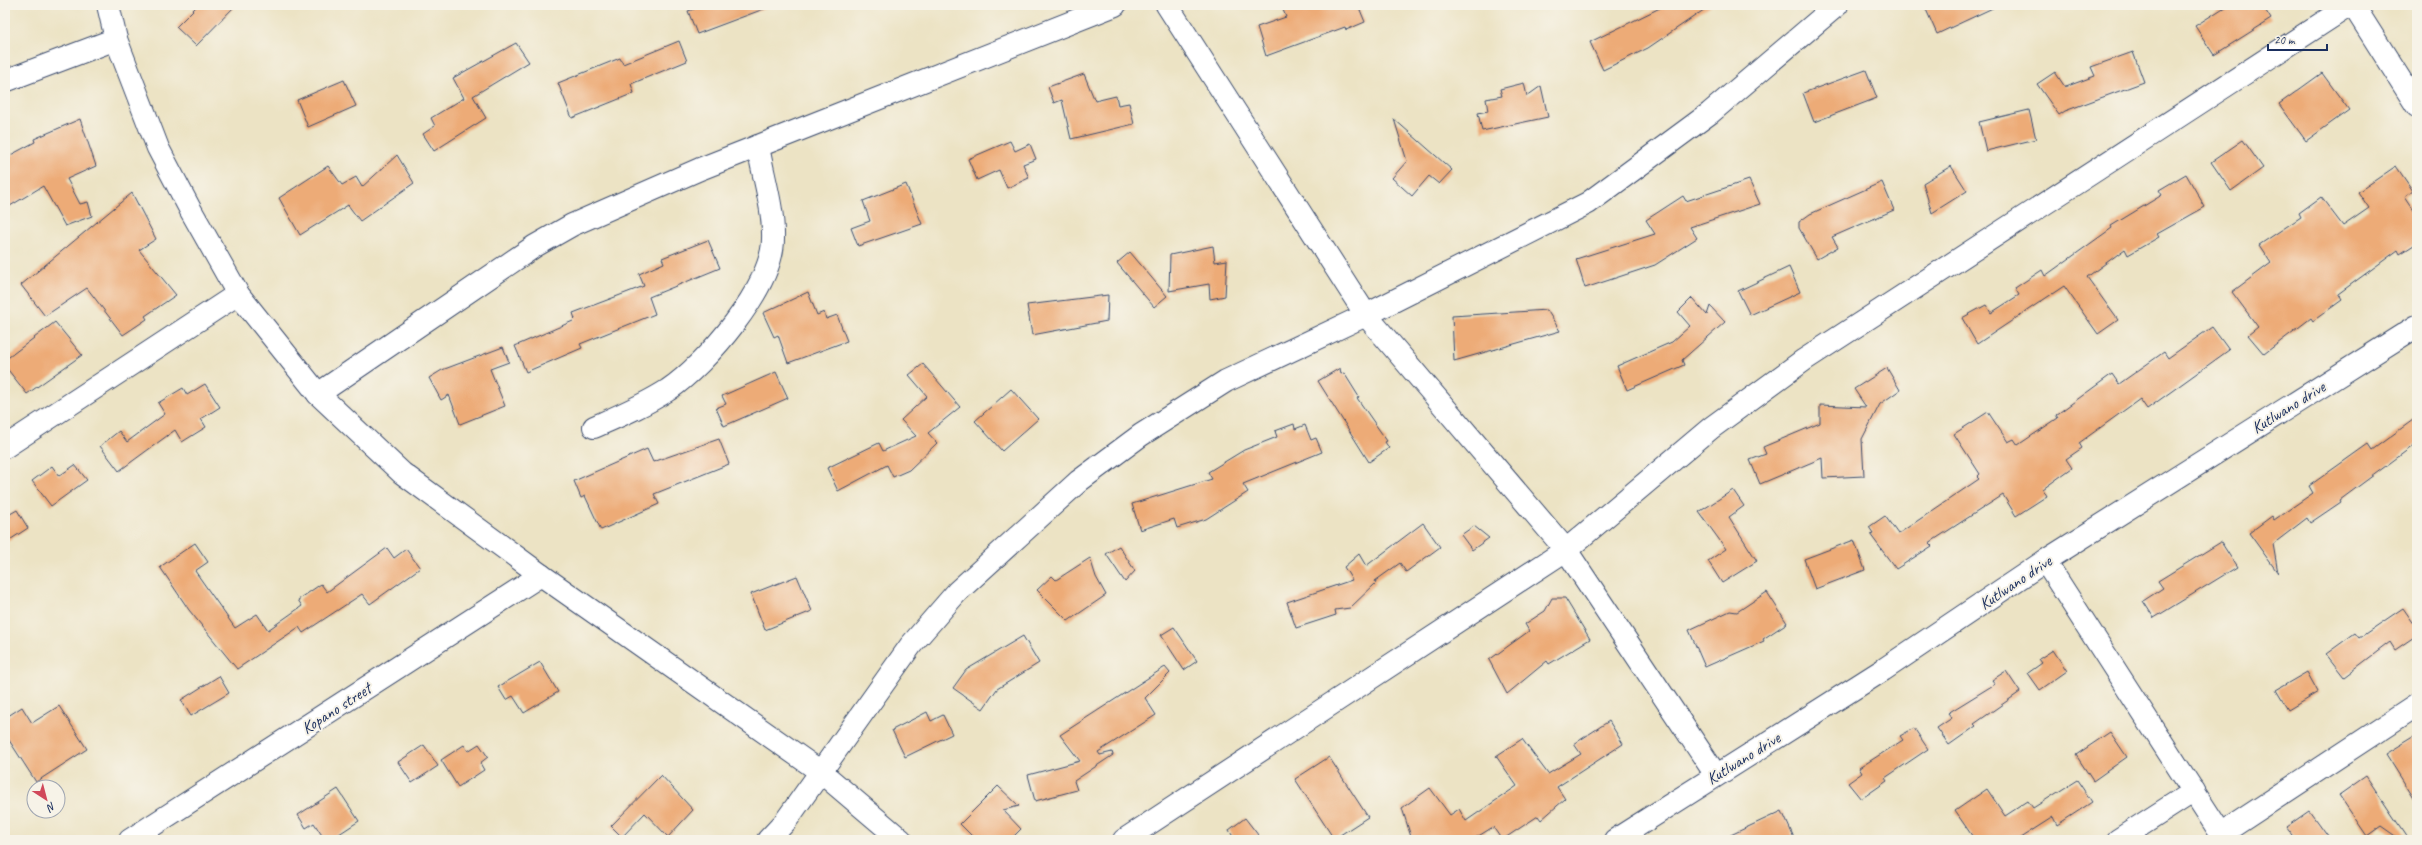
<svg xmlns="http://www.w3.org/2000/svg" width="2422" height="845" font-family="Caveat,sans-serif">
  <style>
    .building { fill: #edab77 }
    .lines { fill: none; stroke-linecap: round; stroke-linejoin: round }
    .minor-casing { stroke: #3a4a6d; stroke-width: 24 }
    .minor { stroke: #fff; stroke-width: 22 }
    .labels { text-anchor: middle; stroke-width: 4; stroke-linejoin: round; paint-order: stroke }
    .street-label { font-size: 17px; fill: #1b2f5e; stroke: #f7f3e8 }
  </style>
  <rect width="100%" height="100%" fill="#f7f3e8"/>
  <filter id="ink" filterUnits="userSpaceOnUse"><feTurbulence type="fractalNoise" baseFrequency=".025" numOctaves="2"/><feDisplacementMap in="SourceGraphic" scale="8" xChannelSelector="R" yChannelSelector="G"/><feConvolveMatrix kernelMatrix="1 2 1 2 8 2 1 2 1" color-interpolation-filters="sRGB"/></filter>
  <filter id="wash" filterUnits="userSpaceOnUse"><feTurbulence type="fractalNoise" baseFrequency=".012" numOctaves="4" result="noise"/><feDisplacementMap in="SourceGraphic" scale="16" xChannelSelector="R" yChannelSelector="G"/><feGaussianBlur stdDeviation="0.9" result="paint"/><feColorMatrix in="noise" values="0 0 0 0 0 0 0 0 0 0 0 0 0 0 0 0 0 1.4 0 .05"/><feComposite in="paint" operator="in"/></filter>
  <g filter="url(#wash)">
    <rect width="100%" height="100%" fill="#ece3c4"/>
    <g id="blocks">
      <g class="building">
        <polygon points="198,5 236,5 196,46 176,27"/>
        <polygon points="706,5 769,5 769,7 697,34 688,11"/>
        <polygon points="1281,5 1358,5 1365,22 1346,30 1345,27 1266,56 1257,27 1286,17"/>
        <polygon points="1666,5 1711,5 1648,48 1603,70 1590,42"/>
        <polygon points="1924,5 1999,5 1937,34"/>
        <polygon points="2228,5 2262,5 2271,19 2214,55 2195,26"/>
        <polygon points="679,41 687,61 631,84 634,93 572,118 558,83 620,58 623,64"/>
        <polygon points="516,43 529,62 473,96 486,118 434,151 423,134 435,126 431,118 464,98 453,78"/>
        <polygon points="2133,52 2144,82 2065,111 2059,115 2037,84 2055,72 2065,87 2095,76 2091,67"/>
        <polygon points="1866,70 1877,98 1814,122 1803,93"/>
        <polygon points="2322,73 2349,110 2306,141 2279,104"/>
        <polygon points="1084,74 1095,101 1116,96 1118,105 1129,103 1134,124 1071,139 1062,100 1054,103 1048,87"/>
        <polygon points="344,80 356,106 308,127 297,100"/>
        <polygon points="1524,83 1527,96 1541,86 1548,117 1482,131 1478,113 1488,111 1486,99 1502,96 1500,89"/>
        <polygon points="2029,110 2036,139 1986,151 1979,122"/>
        <polygon points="80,119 96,166 67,179 80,204 88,202 92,216 65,226 43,186 5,209 5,158 35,142 34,139"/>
        <polygon points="1394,119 1452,170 1439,184 1429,176 1412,196 1392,178 1407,161"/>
        <polygon points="2243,140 2263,168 2231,191 2211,162"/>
        <polygon points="1010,141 1015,151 1030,144 1036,159 1023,164 1029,178 1007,188 999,170 977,180 968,159"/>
        <polygon points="397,155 414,183 360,221 348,205 300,235 279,198 328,166 342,185 356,177 362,187"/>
        <polygon points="1951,166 1967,191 1932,213 1923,183"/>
        <polygon points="2396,166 2413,191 2405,197 2417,215 2417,243 2400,254 2398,250 2338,294 2342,300 2313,321 2311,318 2264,354 2248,335 2258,327 2232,292 2271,263 2259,245 2301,217 2299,213 2321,197 2343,226 2369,208 2358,192"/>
        <polygon points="2186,174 2205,207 2157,234 2159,237 2128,255 2125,249 2087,277 2118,320 2098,334 2064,286 1977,344 1962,318 1986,305 1991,313 2019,295 2015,288 2042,270 2045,276 2112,228 2111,226 2162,195 2159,190"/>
        <polygon points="1749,180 1760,204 1690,227 1697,238 1655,265 1585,288 1576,259 1655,234 1646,220 1683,196 1686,201"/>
        <polygon points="1882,182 1894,210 1832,237 1838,247 1817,259 1799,228 1799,222 1810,214"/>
        <polygon points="906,184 922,224 858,246 851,228 870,221 863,201"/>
        <polygon points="132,193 156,239 139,250 176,295 145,316 147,319 123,335 87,288 45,316 21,285"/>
        <polygon points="708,240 720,268 649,297 655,314 580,344 582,348 526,372 515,346 573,321 575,319 573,313 644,286 639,274 664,263 662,258"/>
        <polygon points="1213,246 1215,262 1227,260 1225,296 1210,299 1209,284 1169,291 1170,255"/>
        <polygon points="1130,252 1167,296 1154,307 1117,263"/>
        <polygon points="1789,267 1800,292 1750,315 1738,291"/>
        <polygon points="808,292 817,315 824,312 826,319 837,315 847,341 788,363 778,335 774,337 763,313"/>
        <polygon points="1108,295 1107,321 1032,335 1027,305"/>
        <polygon points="1692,298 1707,315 1710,306 1725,322 1682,360 1684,365 1627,390 1617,366 1672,342 1690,326 1678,312"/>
        <polygon points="1547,310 1560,331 1454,361 1452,316"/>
        <polygon points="55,322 82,355 27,394 5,366 5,360"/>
        <polygon points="2212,327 2229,350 2147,409 2140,399 2079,443 2082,448 2066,459 2072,468 2043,489 2047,496 2016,516 2003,495 1929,543 1932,546 1896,569 1870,534 1873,533 1869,527 1885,516 1898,534 1979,479 1977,477 1980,474 1954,434 1988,412 2008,442 2014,439 2018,445 2058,418 2056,415 2112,374 2119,384 2164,352 2168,358"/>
        <polygon points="503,347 509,362 490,369 505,406 460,424 449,395 441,400 429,378 442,370"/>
        <polygon points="923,364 960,407 928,433 937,443 909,470 893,477 887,465 838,491 827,468 879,443 883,451 916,436 901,420 927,396 909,375"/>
        <polygon points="1340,368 1341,374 1344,373 1359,397 1357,398 1387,441 1385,442 1389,448 1369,462 1318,381"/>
        <polygon points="1887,368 1900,390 1880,404 1862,439 1864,476 1823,478 1822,458 1760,484 1750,460 1766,454 1763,447 1820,423 1820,405 1866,407 1854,389"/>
        <polygon points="776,372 788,398 724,426 716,408 726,404 722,396"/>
        <polygon points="205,384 220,407 201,419 206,427 182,442 175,430 119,471 100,446 119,431 127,442 165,414 158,403 183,388 187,395"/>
        <polygon points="1011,389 1038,419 1002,451 975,421"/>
        <polygon points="2417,417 2417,443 2340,500 2341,502 2310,523 2307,518 2273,544 2278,573 2249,533 2272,516 2274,520 2313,493 2309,486 2368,444 2372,450"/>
        <polygon points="1294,424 1295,429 1305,425 1311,440 1316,438 1322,452 1243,484 1248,492 1206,519 1177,528 1174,519 1140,530 1132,504 1212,479 1208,472 1244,450 1277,437 1275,431"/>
        <polygon points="719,439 729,464 654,494 659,504 601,530 585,496 581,498 574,481 647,449 653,462"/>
        <polygon points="75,465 87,480 51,506 32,481 52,466 59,476"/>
        <polygon points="1733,490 1744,506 1729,517 1757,561 1722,583 1708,561 1726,549 1699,512"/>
        <polygon points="17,510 28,528 5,543 5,517"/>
        <polygon points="1423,523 1440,547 1406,572 1400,563 1375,581 1376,583 1350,608 1335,610 1336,615 1296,628 1287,602 1352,580 1344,567 1359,554 1366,566"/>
        <polygon points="1474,526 1489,538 1472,550 1461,535"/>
        <polygon points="1854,540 1865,570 1815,589 1804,559"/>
        <polygon points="2221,542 2237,567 2154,618 2143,601 2163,588 2158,581"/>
        <polygon points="195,543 208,562 195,571 235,628 257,614 268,630 302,606 298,600 321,584 327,592 387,548 394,558 406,549 420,568 370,604 362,594 303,633 299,627 237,669 189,610 160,567"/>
        <polygon points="1119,546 1135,571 1125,582 1106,554"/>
        <polygon points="1090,558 1096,577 1106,595 1068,621 1037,590 1052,576 1056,580"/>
        <polygon points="797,576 812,611 765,630 751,594"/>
        <polygon points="1767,592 1787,623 1763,639 1764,641 1705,667 1689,630 1730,611 1737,612"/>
        <polygon points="1552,598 1565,598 1590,639 1549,664 1547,661 1507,694 1489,660 1529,631 1525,624 1545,611"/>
        <polygon points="2403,608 2417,628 2417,635 2395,650 2390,642 2344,677 2326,654 2355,633 2359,638"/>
        <polygon points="1174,627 1197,661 1184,670 1161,635"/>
        <polygon points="1023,636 1039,663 997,689 983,709 953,688 966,670"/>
        <polygon points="2053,650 2067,671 2040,690 2028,673 2042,663 2039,659"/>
        <polygon points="540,662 558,692 524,713 513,696 506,700 498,687"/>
        <polygon points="1165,667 1170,673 1145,698 1156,715 1098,752 1100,755 1112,752 1113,755 1074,781 1077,790 1035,801 1028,775 1080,761 1060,735"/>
        <polygon points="2006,671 2020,692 1974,724 1976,726 1949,745 1937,728 1952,718 1948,713 1995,684 1992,680"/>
        <polygon points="2307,672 2318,692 2288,710 2276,690"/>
        <polygon points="219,676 229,693 191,716 181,700"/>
        <polygon points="59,706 87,749 36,782 5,734 5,718 22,707 32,723"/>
        <polygon points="927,712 931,721 943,715 952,734 905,757 892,730"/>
        <polygon points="1609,721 1623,744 1557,787 1565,799 1541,820 1538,816 1502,840 1493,827 1472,840 1412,840 1402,808 1430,788 1450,815 1459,809 1466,821 1517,786 1496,756 1522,739 1548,774 1581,754 1574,744"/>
        <polygon points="1914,728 1928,749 1885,778 1887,781 1861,799 1848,783 1862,773 1859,768 1903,740 1900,736"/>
        <polygon points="2110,732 2127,757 2093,781 2076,755"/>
        <polygon points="2417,735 2417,803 2386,754"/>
        <polygon points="479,744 488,757 480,763 484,770 458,787 441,760 464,745 468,751"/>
        <polygon points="424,745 438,766 412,783 398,762"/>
        <polygon points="1329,757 1368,817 1334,839 1295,779"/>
        <polygon points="661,775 693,810 668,837 645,813 622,837 611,826"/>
        <polygon points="2366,776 2409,840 2401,840 2381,826 2367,836 2339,795"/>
        <polygon points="2077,780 2092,802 2057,825 2053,817 2017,840 1975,840 1955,811 1987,789 2005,816 2028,801 2033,808"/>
        <polygon points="998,786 1019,806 1003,810 1021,829 1010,840 976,840 960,824"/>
        <polygon points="338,789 359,821 330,840 325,840 314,823 306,828 298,815"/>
        <polygon points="1782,811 1795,840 1720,840"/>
        <polygon points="2309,811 2330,840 2296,840 2286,827"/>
        <polygon points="1245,818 1262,840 1235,840 1229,830"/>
      </g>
    </g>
  </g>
  <g filter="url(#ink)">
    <use href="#blocks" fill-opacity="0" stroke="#3a4a6d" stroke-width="1"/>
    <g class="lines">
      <g class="minor-casing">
        <g id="minor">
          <polyline points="108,5 116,39 158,148 190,209 238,294 318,394 402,473 541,575 821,772 901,840"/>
          <polyline points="1167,5 1366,315 1566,550 1716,775"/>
          <polyline points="2353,5 2417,106"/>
          <polyline points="5,81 116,39"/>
          <polyline points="318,394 535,246 572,225 700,169 1115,5"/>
          <path d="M594 427C619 416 645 405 668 390 706 364 773 287 773 239 774 209 763 176 758 146"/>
          <polyline points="5,447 238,294"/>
          <polyline points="2045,561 2225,840"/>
          <polyline points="2221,834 2417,705"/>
          <polyline points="130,840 541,575"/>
          <polyline points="768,840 785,822 911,645 957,592 1079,481 1141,435 1226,381 1366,315 1588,203 1710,113 1837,5"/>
          <polyline points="1124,840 1566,550 1711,428 1804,360 2350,5"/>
          <polyline points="1615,840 1883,670 2045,561 2417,326"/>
          <polyline points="2118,840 2194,791"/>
        </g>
      </g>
      <use href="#minor" class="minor"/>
    </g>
  </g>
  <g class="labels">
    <g class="street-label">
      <text transform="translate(2288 407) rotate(-32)" y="6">Kutlwano drive</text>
      <text transform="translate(2015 582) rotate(-34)" y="6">Kutlwano drive</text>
      <text transform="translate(336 708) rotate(-33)" y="6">Kopano street</text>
      <text transform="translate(1743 758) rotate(-32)" y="6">Kutlwano drive</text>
    </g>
  </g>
  <rect width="2422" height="845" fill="none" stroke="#f7f3e8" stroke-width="20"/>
  <g transform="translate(46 799) rotate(144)"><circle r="19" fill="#f7f3e8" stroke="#9fa5b1"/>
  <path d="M0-3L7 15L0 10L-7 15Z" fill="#d1495b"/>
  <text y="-6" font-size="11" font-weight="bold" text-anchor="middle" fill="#1b2f5e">N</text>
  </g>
  <path d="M2268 44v6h59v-6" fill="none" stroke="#1b2f5e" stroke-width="2"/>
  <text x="2274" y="44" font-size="12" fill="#1b2f5e" stroke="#f7f3e8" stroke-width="3" paint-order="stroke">20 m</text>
</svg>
